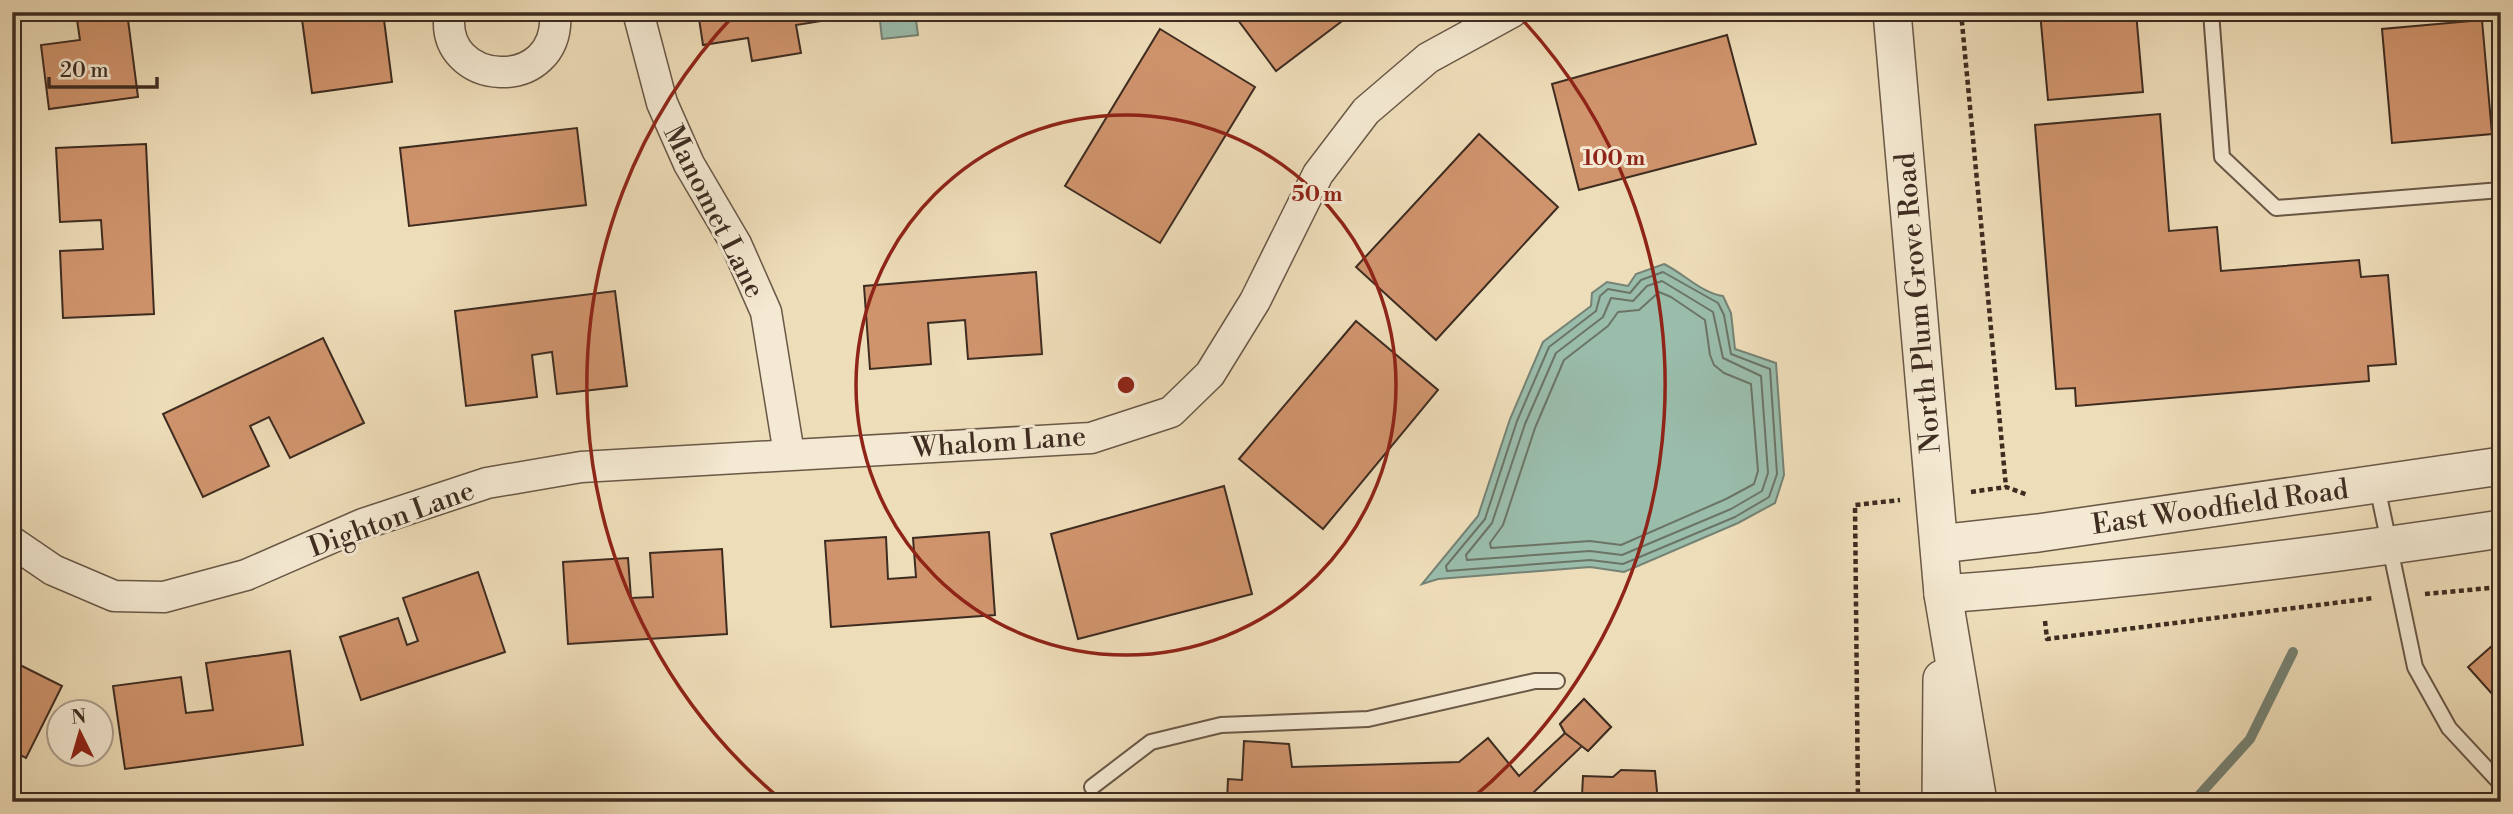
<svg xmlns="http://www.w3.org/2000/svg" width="2513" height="814" font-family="'Libre Bodoni',serif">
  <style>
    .water { fill: #9abcab; stroke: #758274; stroke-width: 2 }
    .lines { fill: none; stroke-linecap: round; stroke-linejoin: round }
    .shore { stroke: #6c7466; stroke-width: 2 }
    .stream { stroke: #758274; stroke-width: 10 }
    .building { fill: #d0946d; stroke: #3e2c21; stroke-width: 2 }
    .service-casing { stroke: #6a5847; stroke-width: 18 }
    .minor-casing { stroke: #6a5847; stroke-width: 33 }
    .tertiary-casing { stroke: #6a5847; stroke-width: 40 }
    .path { stroke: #3e2c21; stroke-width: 4.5; stroke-dasharray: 5 3.5; stroke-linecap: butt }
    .service { stroke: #f4e9d2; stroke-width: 14 }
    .minor { stroke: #f4e9d2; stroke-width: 30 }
    .tertiary { stroke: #f4e9d2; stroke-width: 37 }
    .ring { fill: none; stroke: #8f2418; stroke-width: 3.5 }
    .labels { text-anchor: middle; stroke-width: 6; stroke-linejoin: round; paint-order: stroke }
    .street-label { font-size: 28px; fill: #3e2c21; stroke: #f4e9d2 }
    .centre { fill: #8f2418; stroke: #f4e9d2; stroke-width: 3.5 }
    .ring-label { font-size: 21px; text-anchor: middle; font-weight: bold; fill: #8f2418; stroke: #f4e9d2; stroke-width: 6; stroke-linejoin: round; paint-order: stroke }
  </style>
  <rect width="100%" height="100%" fill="#eeddb9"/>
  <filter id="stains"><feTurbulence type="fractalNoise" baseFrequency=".00286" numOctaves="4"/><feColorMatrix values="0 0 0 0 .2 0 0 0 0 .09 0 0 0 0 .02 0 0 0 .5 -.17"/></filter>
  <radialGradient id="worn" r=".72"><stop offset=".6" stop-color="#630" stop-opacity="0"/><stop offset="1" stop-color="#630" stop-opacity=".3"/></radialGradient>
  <g class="water">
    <polygon points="879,12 915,12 918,35 882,39"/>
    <path d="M1664 264C1683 273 1703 294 1723 296L1731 313 1735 349 1776 363 1784 475 1775 503 1738 523 1624 572 1590 567 1438 579 1422 584 1478 516 1510 419 1543 342 1591 306 1592 293 1607 282 1628 286 1636 274Z"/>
  </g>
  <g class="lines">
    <g class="shore">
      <polygon points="1663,272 1718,303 1724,315 1731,354 1770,369 1777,474 1769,497 1735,517 1623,564 1590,560 1447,571 1446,566 1485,519 1517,421 1549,347 1596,311 1600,296 1608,289 1630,293 1641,280"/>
      <polygon points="1662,281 1713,312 1723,358 1761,376 1768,473 1762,491 1731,509 1622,555 1590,551 1467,560 1466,555 1492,523 1525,424 1556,353 1603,317 1611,298 1633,301 1647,286"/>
      <polygon points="1659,292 1671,297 1705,320 1710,355 1714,365 1724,373 1751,384 1758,471 1754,484 1726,499 1621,545 1590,541 1491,548 1490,543 1503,525 1535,428 1564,360 1608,326 1618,312 1639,310"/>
    </g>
    <polyline class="stream" points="2193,802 2250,739 2293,652"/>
  </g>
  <g class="building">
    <polygon points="30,12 127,12 138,97 49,109 41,45 80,40 76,13 31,19"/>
    <polygon points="301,12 383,12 392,82 312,93"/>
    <polygon points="698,12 853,12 853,16 796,25 801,53 752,61 748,38 703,45"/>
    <polygon points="1232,12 1354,12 1276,71"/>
    <polygon points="2040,12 2136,12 2143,92 2048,100"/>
    <polygon points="2482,20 2492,134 2392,143 2382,29"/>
    <polygon points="1160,29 1255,87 1160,243 1065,186"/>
    <polygon points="1727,35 1756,144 1579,190 1552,84"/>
    <polygon points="2160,114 2169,231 2217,227 2221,271 2359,260 2361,277 2388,275 2396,364 2368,366 2369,381 2076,406 2075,388 2056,389 2035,125"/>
    <polygon points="577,128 586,205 409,226 400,148"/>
    <polygon points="1479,134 1558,207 1436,340 1356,267"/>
    <polygon points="146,144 154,314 63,318 60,251 103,249 101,220 60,222 56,148"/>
    <polygon points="1036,272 1042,354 968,359 965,320 928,323 931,364 870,369 864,286"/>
    <polygon points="615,291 627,386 557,394 552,352 532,355 537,397 466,406 455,311"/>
    <polygon points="1356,321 1438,390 1323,529 1239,459"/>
    <polygon points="323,338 364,423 290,458 269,417 250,426 269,466 203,497 163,414"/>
    <polygon points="1224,486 1252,594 1078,639 1051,534"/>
    <polygon points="989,532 995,615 831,627 825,541 886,537 888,579 916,577 913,538"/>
    <polygon points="722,549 727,634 568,644 563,562 628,558 631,598 653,597 650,553"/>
    <polygon points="478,572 505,652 361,700 340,637 398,618 407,645 418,641 403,598"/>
    <polygon points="2501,638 2501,704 2468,667"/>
    <polygon points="290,651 303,745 125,769 113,686 181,677 186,713 213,710 206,663"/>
    <polygon points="12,661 62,686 26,758 12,751"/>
    <polygon points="1584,699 1611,727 1588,751 1582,746 1534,792 1542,796 1582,796 1583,776 1613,777 1621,770 1655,771 1658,802 1218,802 1227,801 1228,779 1242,780 1244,741 1289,744 1292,767 1459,762 1488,738 1519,776 1565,733 1560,724"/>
    <polygon points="1584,699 1611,727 1588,751 1565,733 1560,724"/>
  </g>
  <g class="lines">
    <g class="service-casing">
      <g id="service">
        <polyline points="2211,12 2222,157 2276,208 2501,190"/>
        <polyline points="2377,486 2415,667 2449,728 2501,784"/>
        <polyline points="1092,787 1151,742 1221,725 1368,719 1535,681 1557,681"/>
      </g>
    </g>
    <g class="minor-casing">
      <g id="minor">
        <path d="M450 12C437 88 562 96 555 12"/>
        <polyline points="638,12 662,103 689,164 736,244 766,312 789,454"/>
        <polyline points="12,542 53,570 114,596 164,597 246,575 363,524 487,483 581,467 1091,438 1171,412 1210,374 1255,301 1318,174 1366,111 1428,58 1512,12"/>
      </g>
    </g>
    <g class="tertiary-casing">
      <g id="tertiary">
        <polyline points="1892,12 1943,594 1978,802"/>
        <polyline points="1939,544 2038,533 2501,466"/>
        <path d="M1943 594C2130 580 2316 557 2501 529"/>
        <polyline points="1941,802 1942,679"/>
      </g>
    </g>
    <g class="path">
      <polyline points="1961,12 2006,487"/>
      <polyline points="1971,492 2006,487 2028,495"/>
      <polyline points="2425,594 2501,587"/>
      <polyline points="2045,621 2047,639 2374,598"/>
      <polyline points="1858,802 1855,505 1900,500"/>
    </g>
    <use href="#service" class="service"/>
    <use href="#minor" class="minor"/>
    <use href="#tertiary" class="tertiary"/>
  </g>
  <g class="ring">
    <circle cx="1126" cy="385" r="270"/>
    <path d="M783 801A539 539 0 0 1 735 14M1517 14A539 539 0 0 1 1469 801"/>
  </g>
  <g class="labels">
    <g class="street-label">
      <text transform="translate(715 211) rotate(63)" y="10">Manomet Lane</text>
      <text transform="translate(1917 303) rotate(-95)" y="10">North Plum Grove Road</text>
      <text transform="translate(999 441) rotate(-4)" y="10">Whalom Lane</text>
      <text transform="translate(2220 506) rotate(-8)" y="10">East Woodfield Road</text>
      <text transform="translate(391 518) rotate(-20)" y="10">Dighton Lane</text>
    </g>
  </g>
  <circle cx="1126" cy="385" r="10" class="centre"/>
  <g class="ring-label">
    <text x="1614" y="165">100 m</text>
    <text x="1317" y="201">50 m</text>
  </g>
  <rect width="2513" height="814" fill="none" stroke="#eeddb9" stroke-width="42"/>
  <rect x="14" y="14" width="2485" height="786" fill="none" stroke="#3e2c21" stroke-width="3.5"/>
  <rect x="21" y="21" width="2471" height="772" fill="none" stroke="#3e2c21" stroke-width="2"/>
  <g transform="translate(80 733) rotate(355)"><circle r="33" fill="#f4e9d2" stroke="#ab9d8b" stroke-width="2"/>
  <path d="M0-5L12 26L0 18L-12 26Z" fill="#8f2418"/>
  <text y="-10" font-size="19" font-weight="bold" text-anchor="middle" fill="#3e2c21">N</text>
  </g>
  <path d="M49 77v10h108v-10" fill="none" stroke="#3e2c21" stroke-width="3.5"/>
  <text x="60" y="77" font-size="21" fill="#3e2c21" stroke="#f4e9d2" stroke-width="5" paint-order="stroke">20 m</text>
  <rect width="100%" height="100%" filter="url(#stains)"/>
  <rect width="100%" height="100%" fill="url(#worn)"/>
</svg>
